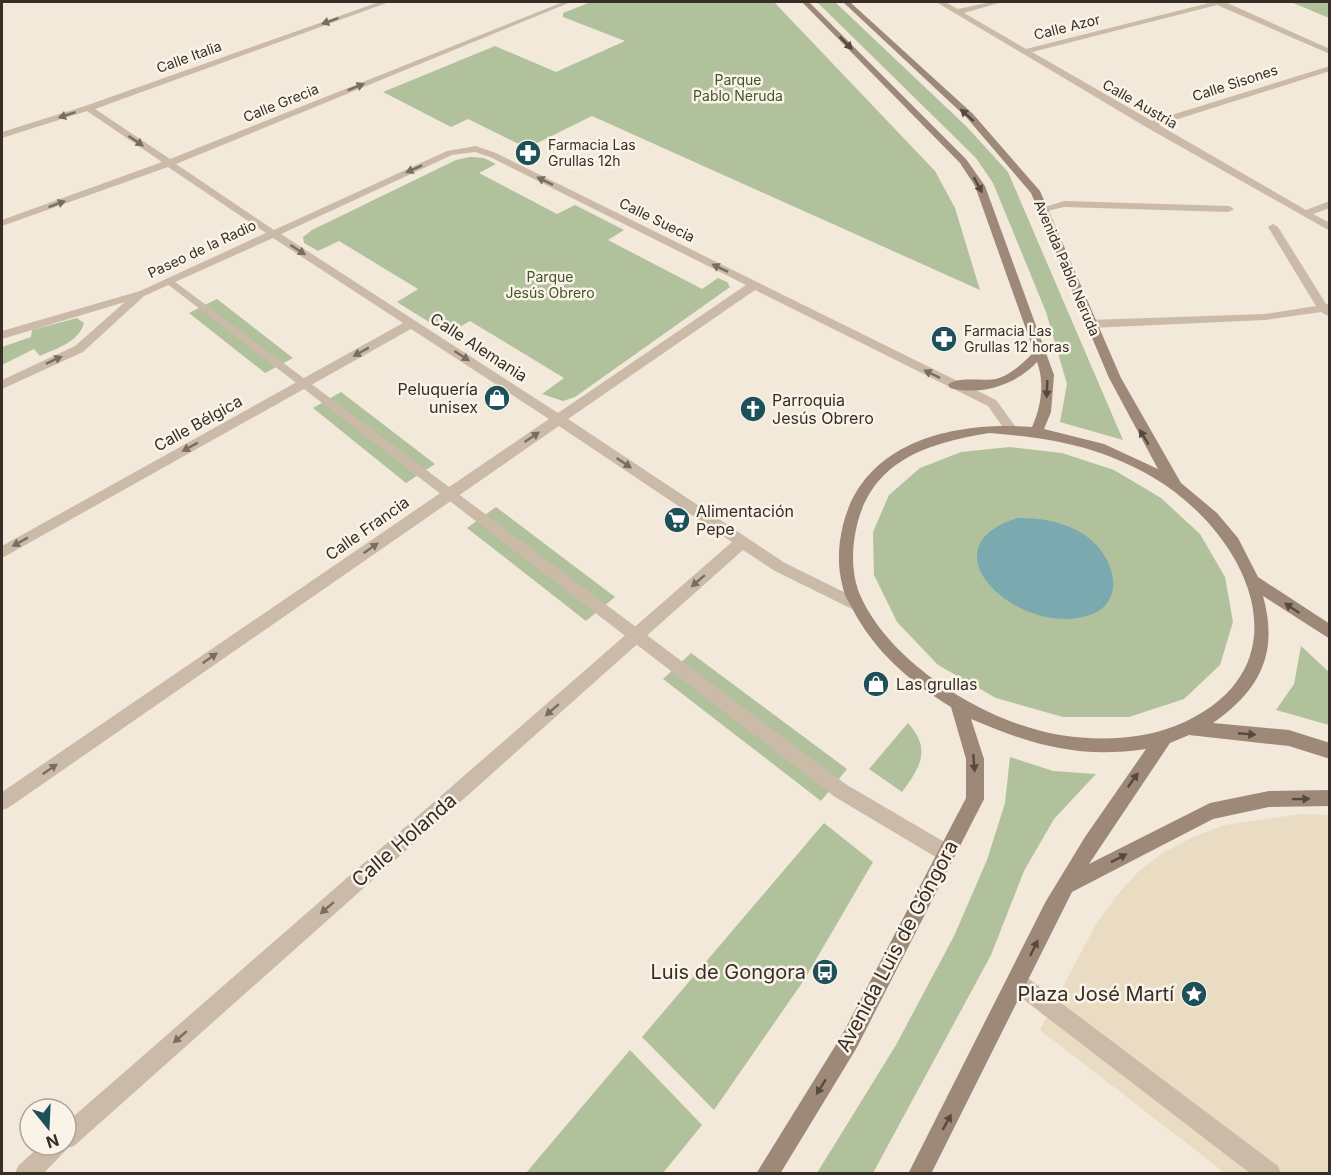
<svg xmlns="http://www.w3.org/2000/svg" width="1331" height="1175" font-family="Inter,sans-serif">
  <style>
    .green { fill: #b1c19b }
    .plaza { fill: #eadcc2 }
    .water { fill: #7aa9af }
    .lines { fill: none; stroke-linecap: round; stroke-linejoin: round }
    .service { fill: #cabaa7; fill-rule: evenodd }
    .pedestrian { fill: #cabaa7; fill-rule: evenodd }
    .minor { fill: #cabaa7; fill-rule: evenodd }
    .secondary { fill: #9e8978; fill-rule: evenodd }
    .oneway { fill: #796d61 }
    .oneway2 { fill: #564940 }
    .labels { text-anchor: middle; stroke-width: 5; stroke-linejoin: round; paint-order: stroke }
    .far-street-label { font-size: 14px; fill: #372e28; stroke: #faf3e8 }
    .far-park-label { font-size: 14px; fill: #42552b; stroke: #faf3e8 }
    .far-poi-label { font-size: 14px; fill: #372e28; stroke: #faf3e8; text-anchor: start }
    .street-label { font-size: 16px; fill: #372e28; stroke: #faf3e8 }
    .poi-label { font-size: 16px; fill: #372e28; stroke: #faf3e8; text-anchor: start }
    .near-street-label { font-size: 20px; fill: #372e28; stroke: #faf3e8 }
    .near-poi-label { font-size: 20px; fill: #372e28; stroke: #faf3e8; text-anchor: end }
  </style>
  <rect width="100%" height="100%" fill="#f2e9db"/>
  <g class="green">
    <polygon points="591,2 774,2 935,171 955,208 980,290 592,116 527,148 468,119 451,127 383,92 495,46 556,72 625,41 563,17 563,13"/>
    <polygon points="817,2 835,2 967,127 1008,172 1123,440 1060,422 1067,384 1046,312 993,183 976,158"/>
    <polygon points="1291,2 1329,2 1329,18"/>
    <polygon points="470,157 484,158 496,164 479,173 557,214 575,205 624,230 608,240 702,289 718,278 727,282 730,287 575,397 563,401 542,394 564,378 470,321 448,334 397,302 418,289 339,241 318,251 304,243 303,237 312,230 456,160"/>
    <polygon points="217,299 293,358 265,373 189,313"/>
    <path d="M77 318 84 323C79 342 57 348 40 356L34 349 2 365V347L31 337 32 330Z"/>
    <polygon points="341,392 435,464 406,483 313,408"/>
    <polygon points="1010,447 1062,453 1114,470 1161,498 1200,534 1225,577 1233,622 1220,665 1184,699 1129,717 1063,717 996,698 938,665 897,622 874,575 873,532 889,495 920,468 961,452"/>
    <polygon points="496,507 615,597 586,621 467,528"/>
    <polygon points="1301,646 1329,672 1329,725 1276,710 1294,684"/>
    <polygon points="691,653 847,769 821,801 663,679"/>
    <path d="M908 723C932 750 920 767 902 792L869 769Z"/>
    <polygon points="1010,757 1053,771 1096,774 1054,819 1024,871 991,955 873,1173 817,1173 896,1045 954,936 987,860 1005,803"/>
    <polygon points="824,823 873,862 804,980 714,1110 642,1037"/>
    <polygon points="630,1050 702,1125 663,1173 526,1173"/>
  </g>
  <polygon class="plaza" points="1300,814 1329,815 1329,1173 1225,1173 1040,1030 1095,926 1116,896 1138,872 1164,852 1193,837 1225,825"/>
  <path class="water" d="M1018 518C1041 518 1060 521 1080 532 1117 553 1132 610 1078 618 1010 629 925 546 1018 518Z"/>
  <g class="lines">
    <polygon class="service" points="1064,201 1229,206 1234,209 1229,212 1064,207 1043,212 1038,209"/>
    <polygon class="pedestrian" points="170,278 847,785 953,847 955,853 953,859 946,862 939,859 835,797 166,283 166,279"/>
    <g class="minor">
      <path d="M379 2H389L95 109 170 159 563 2H571L176 164 274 230 447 151 476 146 496 153 996 400 1018 430 1017 433H1007L988 406 755 290 568 419 785 563 862 601 865 605 862 609H852L775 571 743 550 74 1146 68 1148 43 1174H15L18 1166 41 1145H66V1123L732 542 559 426 8 808 2 810V792L549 419 411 329 2 558V546L403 323 273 238 144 296 83 352 2 389V380L75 346 125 302 2 339V331L140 291 266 233 168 167 2 226V220L162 162 87 111 2 138V132L85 106ZM475 152 490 157 746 285 558 413 281 234 452 155Z"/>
      <polygon points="936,2 945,2 958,9 991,2 1002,2 964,13 1026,49 1213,2 1225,2 1330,49 1330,54 1217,5 1032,52 1152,121 1330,66 1330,71 1159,125 1306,210 1330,201 1330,208 1313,214 1330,223 1330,231 1146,127"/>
      <polygon points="1273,224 1278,227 1326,304 1330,304 1330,317 1321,312 1265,320 1090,328 1084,324 1090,320 1265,314 1316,306 1268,227"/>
      <polygon points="1017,972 1024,975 1278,1166 1281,1174 1251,1174 1010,989 1007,982 1010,975"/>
    </g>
    <path class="secondary" d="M802 2H809L966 159 985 186 1054 375 1051 412 1044 429 1104 444 1158 469 1109 378 1031 193 967 118 843 2H850L973 114 1040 191 1121 378 1181 483 1217 513 1238 538 1258 577 1330 624V639L1263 596C1279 653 1260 690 1213 723L1289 730 1330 743V759L1289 746 1189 735 1170 743 1089 864 1210 803 1269 791 1330 790V806L1269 807 1213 819 1072 892 931 1174H908L1046 901 1085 837 1146 749C1079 759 1032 745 971 719L984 759V799L981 805 856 1049 780 1174H756L842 1035 966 798V759L951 707C910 682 874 651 852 608 849 602 844 595 843 588 837 566 838 546 843 525 864 440 956 421 1032 427 1041 407 1045 383 1037 362 1016 385 981 396 950 388L948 385C958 375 985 383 999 378 1013 373 1024 362 1034 352L975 186 960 163ZM989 433C1051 438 1100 446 1154 478 1251 536 1311 671 1175 726 1140 740 1097 741 1060 735 986 723 886 662 858 590 851 569 852 546 857 525 873 459 930 443 989 433Z"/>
  </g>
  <defs><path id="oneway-solid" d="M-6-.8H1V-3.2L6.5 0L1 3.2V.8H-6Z" transform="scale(1.5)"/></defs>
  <g class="oneway">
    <use href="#oneway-solid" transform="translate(330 21) rotate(160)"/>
    <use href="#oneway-solid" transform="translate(356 87) rotate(-22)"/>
    <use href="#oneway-solid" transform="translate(67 115) rotate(162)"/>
    <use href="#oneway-solid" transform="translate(136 141) rotate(34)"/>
    <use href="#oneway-solid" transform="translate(414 169) rotate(156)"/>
    <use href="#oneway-solid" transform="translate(545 181) rotate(-154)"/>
    <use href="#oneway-solid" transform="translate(57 204) rotate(-20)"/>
    <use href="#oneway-solid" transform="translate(298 250) rotate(33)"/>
    <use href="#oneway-solid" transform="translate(720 268) rotate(-154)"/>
    <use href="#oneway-solid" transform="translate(361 352) rotate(151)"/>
    <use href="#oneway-solid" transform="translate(462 356) rotate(33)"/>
    <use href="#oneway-solid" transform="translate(54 360) rotate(-25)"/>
    <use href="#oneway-solid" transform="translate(932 374) rotate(-154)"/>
    <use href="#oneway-solid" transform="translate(532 437) rotate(-34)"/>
    <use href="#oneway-solid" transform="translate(190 447) rotate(151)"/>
    <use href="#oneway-solid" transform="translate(624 463) rotate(34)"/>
    <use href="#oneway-solid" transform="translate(20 542) rotate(151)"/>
    <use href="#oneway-solid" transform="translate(371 548) rotate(-35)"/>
    <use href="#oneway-solid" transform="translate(698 581) rotate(139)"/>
    <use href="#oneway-solid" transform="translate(210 658) rotate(-35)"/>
    <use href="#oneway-solid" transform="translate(552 710) rotate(139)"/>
    <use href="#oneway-solid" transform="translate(50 769) rotate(-35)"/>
    <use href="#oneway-solid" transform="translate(327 908) rotate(139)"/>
    <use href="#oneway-solid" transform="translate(180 1037) rotate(139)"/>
  </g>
  <g class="oneway2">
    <use href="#oneway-solid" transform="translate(846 43) rotate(45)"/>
    <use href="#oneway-solid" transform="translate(967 115) rotate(-138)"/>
    <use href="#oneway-solid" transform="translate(978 185) rotate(62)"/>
    <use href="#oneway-solid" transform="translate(1047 389) rotate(92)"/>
    <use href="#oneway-solid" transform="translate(1144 437) rotate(-121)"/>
    <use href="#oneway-solid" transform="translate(1292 608) rotate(-146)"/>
    <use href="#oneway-solid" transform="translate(1247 734) rotate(5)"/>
    <use href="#oneway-solid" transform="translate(974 763) rotate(85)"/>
    <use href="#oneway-solid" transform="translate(1133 780) rotate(-55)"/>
    <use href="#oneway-solid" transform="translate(1301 799) rotate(-1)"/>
    <use href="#oneway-solid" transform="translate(1119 858) rotate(-27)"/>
    <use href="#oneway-solid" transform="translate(1034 948) rotate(-64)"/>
    <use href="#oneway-solid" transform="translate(821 1087) rotate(122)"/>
    <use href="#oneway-solid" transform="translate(947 1122) rotate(-61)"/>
  </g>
  <defs>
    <g id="pharmacy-disc" transform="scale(1.35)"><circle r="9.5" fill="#1d5059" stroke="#faf3e8"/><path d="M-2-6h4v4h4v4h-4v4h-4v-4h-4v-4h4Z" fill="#fff"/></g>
    <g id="shop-disc" transform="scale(1.35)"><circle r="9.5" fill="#1d5059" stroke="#faf3e8"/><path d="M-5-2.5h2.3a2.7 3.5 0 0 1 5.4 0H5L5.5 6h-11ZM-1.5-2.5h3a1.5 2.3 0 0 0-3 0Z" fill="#fff"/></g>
    <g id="church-disc" transform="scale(1.35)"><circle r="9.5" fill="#1d5059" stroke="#faf3e8"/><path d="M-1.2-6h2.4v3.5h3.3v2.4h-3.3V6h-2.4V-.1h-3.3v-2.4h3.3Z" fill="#fff"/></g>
    <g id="supermarket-disc" transform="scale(1.35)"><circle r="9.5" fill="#1d5059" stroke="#faf3e8"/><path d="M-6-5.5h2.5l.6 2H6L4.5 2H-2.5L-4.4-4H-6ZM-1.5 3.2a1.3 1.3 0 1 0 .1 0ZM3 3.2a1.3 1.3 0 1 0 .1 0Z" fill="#fff"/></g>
    <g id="bus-disc" transform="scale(1.35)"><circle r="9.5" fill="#1d5059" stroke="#faf3e8"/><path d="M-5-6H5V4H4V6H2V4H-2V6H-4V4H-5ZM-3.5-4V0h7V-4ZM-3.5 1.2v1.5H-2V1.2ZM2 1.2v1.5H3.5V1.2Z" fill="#fff"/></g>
    <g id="sight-disc" transform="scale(1.35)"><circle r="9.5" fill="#1d5059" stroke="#faf3e8"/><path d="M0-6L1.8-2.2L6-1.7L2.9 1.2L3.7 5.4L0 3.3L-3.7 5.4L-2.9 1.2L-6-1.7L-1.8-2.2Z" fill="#fff"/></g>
  </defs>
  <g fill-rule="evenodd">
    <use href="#pharmacy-disc" x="528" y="153"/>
    <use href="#pharmacy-disc" x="944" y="339"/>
    <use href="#shop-disc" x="497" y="398"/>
    <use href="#church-disc" x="753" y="409"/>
    <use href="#supermarket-disc" x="677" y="520"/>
    <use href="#shop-disc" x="876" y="684"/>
    <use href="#bus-disc" x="825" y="972"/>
    <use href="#sight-disc" x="1194" y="994"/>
  </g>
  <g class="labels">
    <g class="far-street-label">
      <text transform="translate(1067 27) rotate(-14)" y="5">Calle Azor</text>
      <text transform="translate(189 57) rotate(-20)" y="5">Calle Italia</text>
      <text transform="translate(1235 83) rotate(-18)" y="5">Calle Sisones</text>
      <text transform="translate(281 103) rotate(-22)" y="5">Calle Grecia</text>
      <text transform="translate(1140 104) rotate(30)" y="5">Calle Austria</text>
      <text transform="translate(657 220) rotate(26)" y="5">Calle Suecia</text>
      <text transform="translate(202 249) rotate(-25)" y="5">Paseo de la Radio</text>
      <text transform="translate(1067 268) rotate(67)" y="5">Avenida Pablo Neruda</text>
    </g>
    <g class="far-park-label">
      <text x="738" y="85">Parque<tspan x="738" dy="16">Pablo Neruda</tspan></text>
      <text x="550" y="282">Parque<tspan x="550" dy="16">Jesús Obrero</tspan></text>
    </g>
    <g class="far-poi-label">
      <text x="548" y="150">Farmacia Las<tspan x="548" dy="16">Grullas 12h</tspan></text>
      <text x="964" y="336">Farmacia Las<tspan x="964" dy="16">Grullas 12 horas</tspan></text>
    </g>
    <g class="street-label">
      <text transform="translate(479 347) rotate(33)" y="6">Calle Alemania</text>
      <text transform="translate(198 423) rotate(-29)" y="6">Calle Bélgica</text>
      <text transform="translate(367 528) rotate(-35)" y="6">Calle Francia</text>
    </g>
    <g class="poi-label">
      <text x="478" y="395" text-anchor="end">Peluquería<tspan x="478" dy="18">unisex</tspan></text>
      <text x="772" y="406">Parroquia<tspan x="772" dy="18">Jesús Obrero</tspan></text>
      <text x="696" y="517">Alimentación<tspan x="696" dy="18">Pepe</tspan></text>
      <text x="896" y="690">Las grullas</text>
    </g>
    <g class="near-street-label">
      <text transform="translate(404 840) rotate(-41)" y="7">Calle Holanda</text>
      <text transform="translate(897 946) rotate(-62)" y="7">Avenida Luis de Góngora</text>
    </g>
    <g class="near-poi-label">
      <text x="806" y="979">Luis de Gongora</text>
      <text x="1174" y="1001">Plaza José Martí</text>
    </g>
  </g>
  <rect width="1331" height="1175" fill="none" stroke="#372e28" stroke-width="6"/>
  <g transform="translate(48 1127) rotate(162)"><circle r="28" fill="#faf3e8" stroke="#aca49b" stroke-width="1.5"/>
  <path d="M0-4.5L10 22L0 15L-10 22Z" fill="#1d5059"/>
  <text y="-9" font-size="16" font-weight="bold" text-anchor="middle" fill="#372e28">N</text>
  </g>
</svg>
